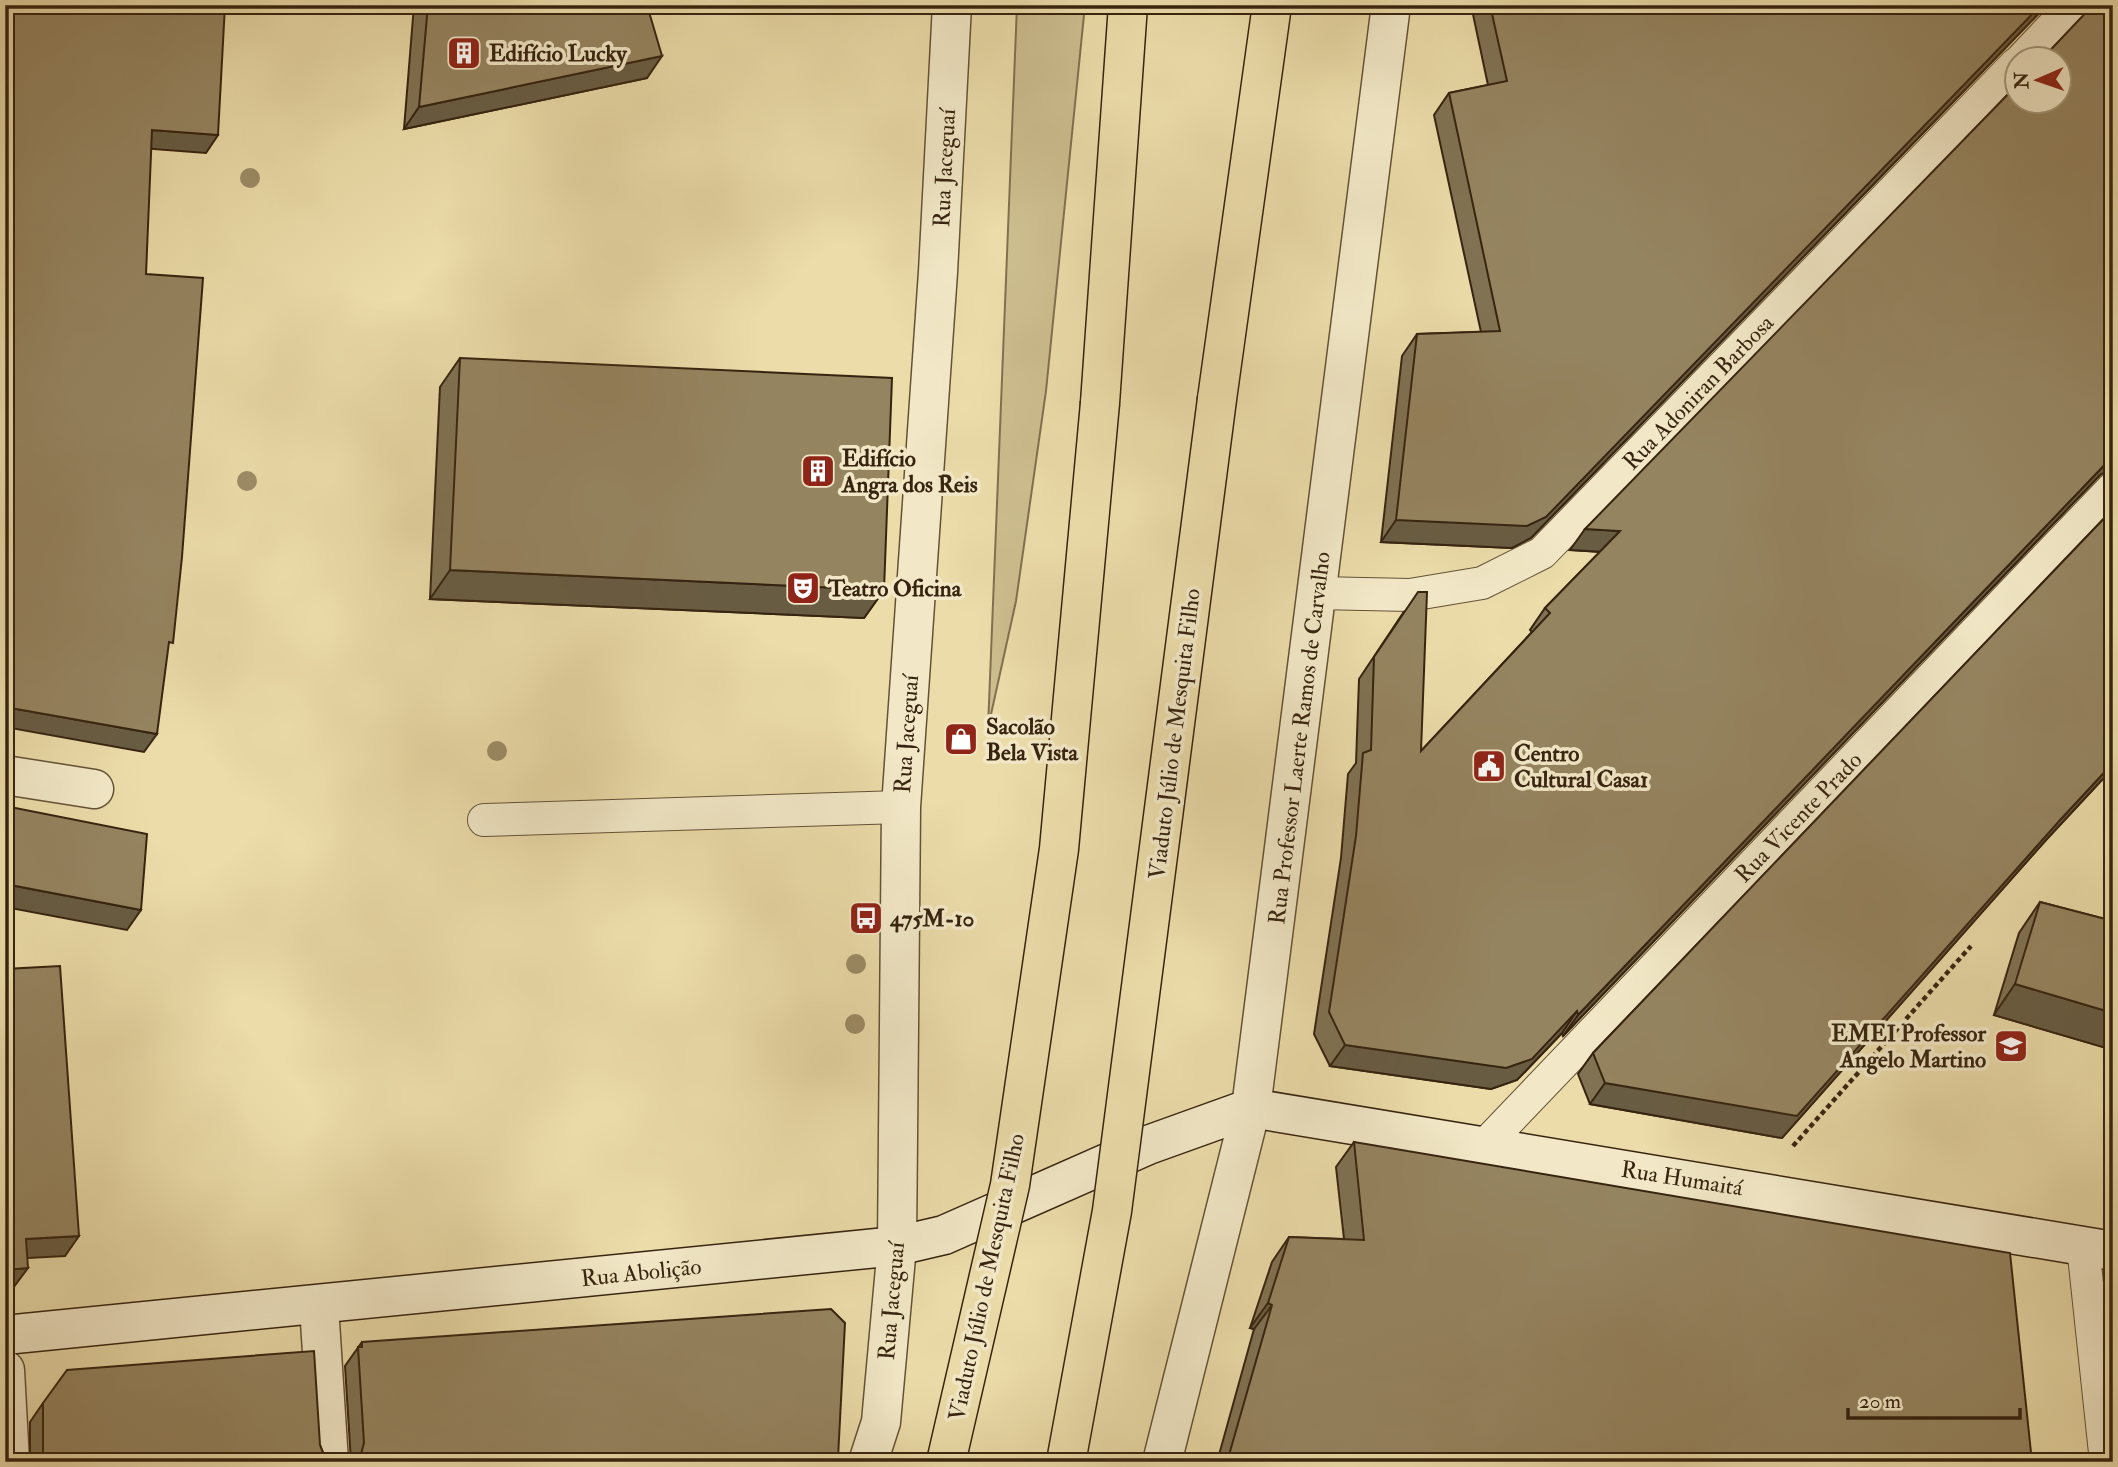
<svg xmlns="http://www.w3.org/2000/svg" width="2118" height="1467" font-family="'IM FELL Double Pica',serif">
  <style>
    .green { fill: #ccbd8f; stroke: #827050; stroke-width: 2 }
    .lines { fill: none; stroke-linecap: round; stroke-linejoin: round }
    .lane-casing { stroke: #645236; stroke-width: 34 }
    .street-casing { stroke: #645236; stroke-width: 41 }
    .secondary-casing { stroke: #372410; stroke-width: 41 }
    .highway-casing { stroke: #372410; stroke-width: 41 }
    .path { stroke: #372410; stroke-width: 4.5; stroke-dasharray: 5 3.5; stroke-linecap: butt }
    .lane { stroke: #f2e8c7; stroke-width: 32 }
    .street { stroke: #f2e8c7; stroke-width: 38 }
    .secondary { stroke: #f2e8c7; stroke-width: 38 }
    .highway { stroke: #ebdca9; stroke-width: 38 }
    .highway-bridge-casing { stroke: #372410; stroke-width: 41; stroke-linecap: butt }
    .highway-bridge { stroke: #ebdca9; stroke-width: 38 }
    .tree { fill: #9c8c66 }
    .wall { fill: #807253; stroke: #372410; stroke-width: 2 }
    .shaded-wall { fill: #685c43; stroke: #372410; stroke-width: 2 }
    .building { fill: #958460; stroke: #372410; stroke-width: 2 }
    .labels { text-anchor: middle; stroke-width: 7; stroke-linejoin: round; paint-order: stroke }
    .poi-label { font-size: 23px; font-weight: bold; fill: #372410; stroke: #f2e8c7; text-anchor: start }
    .street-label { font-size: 23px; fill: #372410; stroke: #f2e8c7 }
  </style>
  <rect width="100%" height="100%" fill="#ebdca9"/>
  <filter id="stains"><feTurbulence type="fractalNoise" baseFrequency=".00286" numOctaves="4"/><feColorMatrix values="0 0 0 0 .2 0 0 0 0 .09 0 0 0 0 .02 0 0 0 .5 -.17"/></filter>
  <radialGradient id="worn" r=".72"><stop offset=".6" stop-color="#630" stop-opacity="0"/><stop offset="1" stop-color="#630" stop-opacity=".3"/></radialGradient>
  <polygon class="green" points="1017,5 1085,5 1046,391 1016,601 988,728"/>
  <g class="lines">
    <g class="lane-casing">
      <g id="lane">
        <polyline points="2021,60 2073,5"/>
        <polyline points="1317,593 1410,595 1482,583 1542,553 2016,64"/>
        <polyline points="484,820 901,807"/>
        <polyline points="1484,1146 2113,488"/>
        <polyline points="2083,1246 2106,1462"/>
      </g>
    </g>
    <g class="street-casing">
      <g id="street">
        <polyline points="5,775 94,789"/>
        <polyline points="319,1306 329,1462"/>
        <polyline points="5,1370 10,1462"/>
        <polyline points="868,1462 881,1422 897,1246 901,807 938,272 952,5"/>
        <polyline points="1162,1462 1251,1108 1391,5"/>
      </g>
    </g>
    <g class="secondary-casing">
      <polyline id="secondary" points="5,1335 897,1246 944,1235 1148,1145 1251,1108 2113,1251"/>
    </g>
    <g class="highway-casing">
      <g id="highway">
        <polyline points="1217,399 1272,5"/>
        <polyline points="1100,403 1128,5"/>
      </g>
    </g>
    <polyline class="path" points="1793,1146 1971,946"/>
    <use href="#lane" class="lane"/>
    <use href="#street" class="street"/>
    <use href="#secondary" class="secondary"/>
    <use href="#highway" class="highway"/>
    <g class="highway-bridge-casing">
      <g id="highway-bridge">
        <polyline points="946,1462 1010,1185 1059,849 1100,403"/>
        <polyline points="1066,1462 1112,1211 1217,399"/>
      </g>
    </g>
    <use href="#highway-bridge" class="highway-bridge"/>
  </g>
  <g class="tree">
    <circle cx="250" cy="178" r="10"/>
    <circle cx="247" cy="481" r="10"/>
    <circle cx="497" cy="751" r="10"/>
    <circle cx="856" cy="964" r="10"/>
    <circle cx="855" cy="1024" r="10"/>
  </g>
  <g class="wall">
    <polygon points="414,5 647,5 647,78 404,129"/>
    <polygon points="1471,5 2047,5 1531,538 1512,548 1381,542 1402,356 1417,334 1481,332 1434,115 1449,93 1488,85"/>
    <polygon points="2090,5 2113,5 2113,470 2109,470 2100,475 1563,1036 1562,1033 1517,1080 1491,1089 1330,1066 1314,1034 1341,858 1348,774 1356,763 1359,679 1403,613 1421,751 1532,632 1530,630 1545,608 1600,552 1570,550 2091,8"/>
    <polygon points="460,358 884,590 864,618 430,599 440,387"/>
    <polygon points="2113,509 2113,768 2046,840 1782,1138 1590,1104 1578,1074 1593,1053"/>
    <polygon points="2040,902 2113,921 2113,1050 1994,1015 2019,933"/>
    <polygon points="1354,1142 2032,1462 1217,1462 1254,1329 1250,1328 1272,1262 1289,1237 1344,1239 1336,1167"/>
    <polygon points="362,1342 838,1458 835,1462 351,1462 345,1366"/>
    <polygon points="43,1403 320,1445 324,1455 331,1462 30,1462 30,1422"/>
  </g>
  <g class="shaded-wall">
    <polygon points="2041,5 2047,5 1531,538 1512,548 1381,542 1396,520"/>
    <polygon points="662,56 647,78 404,129 419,107"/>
    <polygon points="152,130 218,135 206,153 139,148"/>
    <polygon points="2113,456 2113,470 2109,470 2100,475 1563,1036 1578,1015"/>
    <polygon points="1585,529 1620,531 1605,552 1570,550"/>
    <polygon points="450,570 884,590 864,618 430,599"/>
    <polygon points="5,707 157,734 144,752 5,727"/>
    <polygon points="2113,763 2113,768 2046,840 1782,1138 1590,1104 1605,1083 2061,819"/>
    <polygon points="5,884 141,910 127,930 5,907"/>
    <polygon points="2015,984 2113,1013 2113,1050 1994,1015"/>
    <polygon points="1577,1011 1562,1033 1517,1080 1491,1089 1330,1066 1345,1045"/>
    <polygon points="79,1236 65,1256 11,1259 26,1239"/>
    <polygon points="28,1268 13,1288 5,1289 5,1270"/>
    <polygon points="1268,1303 1272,1305 1254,1329 1250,1328"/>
  </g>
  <g class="building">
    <polygon points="5,5 225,5 218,135 152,130 146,274 203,278 182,557 173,643 169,642 157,734 5,707"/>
    <polygon points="428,5 647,5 662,56 419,107"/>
    <polygon points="1490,5 2041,5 1546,517 1527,526 1396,520 1417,334 1500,331 1449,93 1507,81"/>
    <polygon points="2093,5 2113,5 2113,456 1578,1015 1577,1011 1532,1059 1506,1068 1345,1045 1329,1012 1356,836 1363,753 1371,750 1374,657 1418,592 1427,592 1421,751 1550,613 1545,608 1620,531 1585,529 2017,85 2017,102 2059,102 2059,60 2041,60"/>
    <polygon points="460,358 892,378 884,590 450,570"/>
    <polygon points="2113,509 2113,763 2061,819 1797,1116 1605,1083 1593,1053"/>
    <polygon points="5,806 147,834 141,910 5,884"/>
    <polygon points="2040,902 2113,921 2113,1013 2015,984"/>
    <polygon points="60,966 79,1236 26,1239 28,1268 5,1270 5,969"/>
    <polygon points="1354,1142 2010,1253 2032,1462 1227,1462 1272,1305 1268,1303 1289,1237 1364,1240"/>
    <polygon points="831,1309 845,1323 838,1458 834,1462 354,1462 361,1454 364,1443 358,1347 362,1347 362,1342"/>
    <polygon points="314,1351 320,1445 324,1455 331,1462 34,1462 43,1453 43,1403 67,1370"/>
    <polygon points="5,1456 12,1462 5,1462"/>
  </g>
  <defs>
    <g id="building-square" transform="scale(1.75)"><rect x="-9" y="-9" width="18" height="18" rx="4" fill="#8f2418" stroke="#f2e8c7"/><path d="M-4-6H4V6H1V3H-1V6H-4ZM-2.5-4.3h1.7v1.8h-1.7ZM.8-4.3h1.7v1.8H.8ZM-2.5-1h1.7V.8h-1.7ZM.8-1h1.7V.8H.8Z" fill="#fff"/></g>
    <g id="theatre-square" transform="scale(1.75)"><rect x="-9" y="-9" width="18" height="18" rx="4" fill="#8f2418" stroke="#f2e8c7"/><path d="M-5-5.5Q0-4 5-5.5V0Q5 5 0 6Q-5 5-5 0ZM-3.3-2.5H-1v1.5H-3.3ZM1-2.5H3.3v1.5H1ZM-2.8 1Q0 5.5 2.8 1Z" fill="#fff"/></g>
    <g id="shop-square" transform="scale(1.75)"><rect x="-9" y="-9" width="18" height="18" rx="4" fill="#8f2418" stroke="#f2e8c7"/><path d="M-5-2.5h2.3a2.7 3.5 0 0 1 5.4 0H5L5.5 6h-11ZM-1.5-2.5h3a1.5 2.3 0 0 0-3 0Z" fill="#fff"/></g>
    <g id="civic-square" transform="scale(1.75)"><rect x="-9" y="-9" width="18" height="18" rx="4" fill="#8f2418" stroke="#f2e8c7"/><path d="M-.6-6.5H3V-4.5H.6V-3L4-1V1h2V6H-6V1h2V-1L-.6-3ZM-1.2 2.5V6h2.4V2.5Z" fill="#fff"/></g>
    <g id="bus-square" transform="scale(1.75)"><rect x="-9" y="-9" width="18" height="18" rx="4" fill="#8f2418" stroke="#f2e8c7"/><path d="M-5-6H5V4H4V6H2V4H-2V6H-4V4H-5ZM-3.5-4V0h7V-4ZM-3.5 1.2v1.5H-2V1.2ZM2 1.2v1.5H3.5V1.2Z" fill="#fff"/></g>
    <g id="school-square" transform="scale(1.75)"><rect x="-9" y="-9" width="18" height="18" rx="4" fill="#8f2418" stroke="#f2e8c7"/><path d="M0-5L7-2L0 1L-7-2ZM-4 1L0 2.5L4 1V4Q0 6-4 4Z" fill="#fff"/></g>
  </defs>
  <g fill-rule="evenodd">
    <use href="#building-square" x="464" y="53"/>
    <use href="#building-square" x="818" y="471"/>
    <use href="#theatre-square" x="803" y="588"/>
    <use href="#shop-square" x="961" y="739"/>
    <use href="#civic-square" x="1489" y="766"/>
    <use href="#bus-square" x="866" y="918"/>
    <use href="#school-square" x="2011" y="1046"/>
  </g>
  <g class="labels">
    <g class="poi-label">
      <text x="489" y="61">Edifício Lucky</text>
      <text x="842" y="466">Edifício<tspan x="842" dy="26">Angra dos Reis</tspan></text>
      <text x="828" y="596">Teatro Oficina</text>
      <text x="986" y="734">Sacolão<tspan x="986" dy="26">Bela Vista</tspan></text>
      <text x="1514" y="761">Centro<tspan x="1514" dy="26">Cultural Casa1</tspan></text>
      <text x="890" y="926">475M-10</text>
      <text x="1986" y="1041" text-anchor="end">EMEI Professor<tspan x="1986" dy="26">Angelo Martino</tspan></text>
    </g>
    <g class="street-label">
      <text transform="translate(944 168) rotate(-87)" y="8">Rua Jaceguaí</text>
      <text transform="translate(1698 392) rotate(-46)" y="8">Rua Adoniran Barbosa</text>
      <text transform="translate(906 734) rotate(-86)" y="8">Rua Jaceguaí</text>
      <text transform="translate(1174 734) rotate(-83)" y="8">Viaduto Júlio de Mesquita Filho</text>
      <text transform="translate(1299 738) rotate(-83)" y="8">Rua Professor Laerte Ramos de Carvalho</text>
      <text transform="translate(1798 817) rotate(-46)" y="8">Rua Vicente Prado</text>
      <text transform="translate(1682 1178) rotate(9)" y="8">Rua Humaitá</text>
      <text transform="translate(641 1272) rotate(-6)" y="8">Rua Abolição</text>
      <text transform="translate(986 1277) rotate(-78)" y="8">Viaduto Júlio de Mesquita Filho</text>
      <text transform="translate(891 1301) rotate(-85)" y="8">Rua Jaceguaí</text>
    </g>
  </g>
  <rect width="2118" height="1467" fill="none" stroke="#ebdca9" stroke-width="28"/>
  <rect x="7" y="7" width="2104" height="1453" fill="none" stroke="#372410" stroke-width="3.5"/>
  <rect x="14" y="14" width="2090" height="1439" fill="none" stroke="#372410" stroke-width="2"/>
  <g transform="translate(2038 80) rotate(268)"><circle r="33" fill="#f2e8c7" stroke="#a79a7e" stroke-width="2"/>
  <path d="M0-5L12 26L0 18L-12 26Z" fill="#8f2418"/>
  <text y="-10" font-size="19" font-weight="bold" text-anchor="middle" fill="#372410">N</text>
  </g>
  <path d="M1848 1408v10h172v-10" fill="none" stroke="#372410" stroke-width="3.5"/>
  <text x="1859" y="1408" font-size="21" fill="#372410" stroke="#f2e8c7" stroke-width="5" paint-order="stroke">20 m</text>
  <rect width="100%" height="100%" filter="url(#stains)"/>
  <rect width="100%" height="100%" fill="url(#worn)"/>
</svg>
